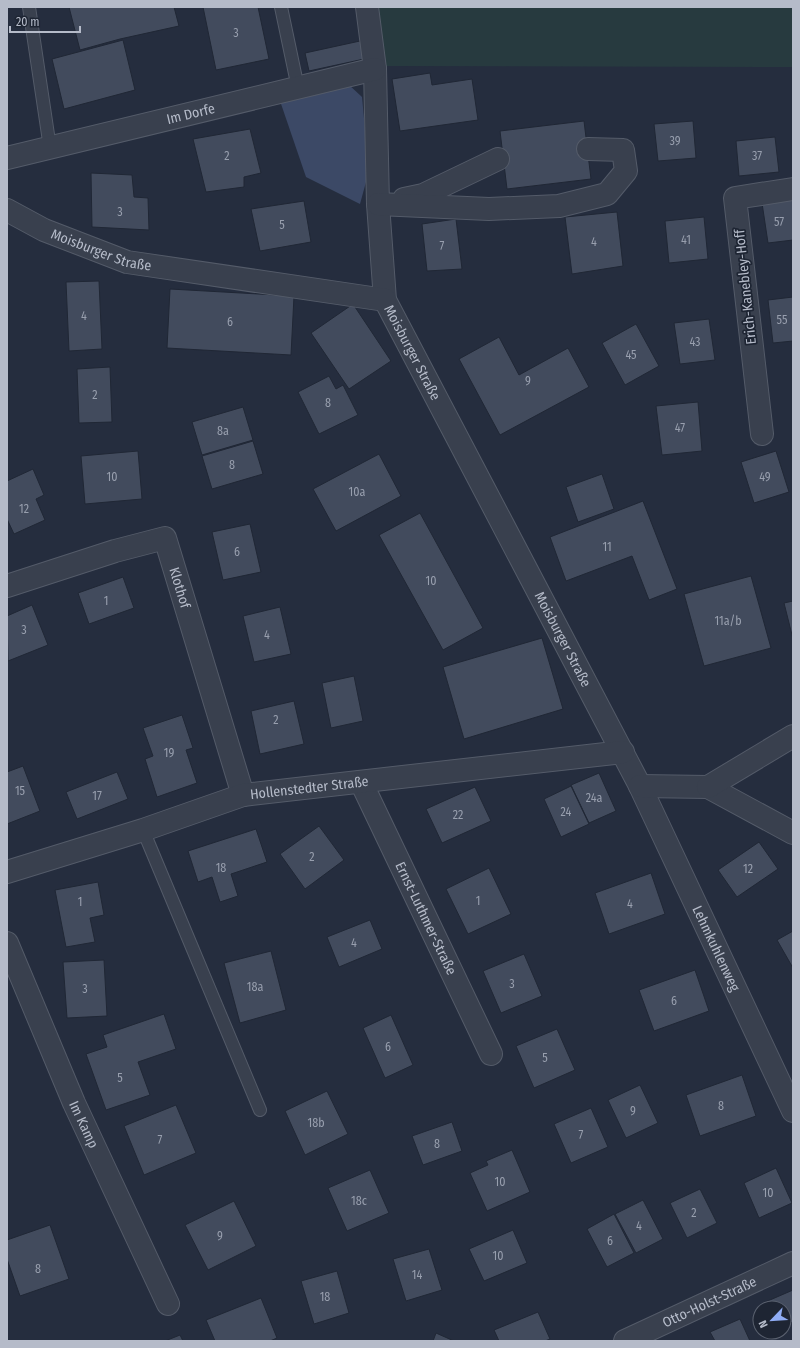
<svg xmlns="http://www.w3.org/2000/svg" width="800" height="1348" font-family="'Fira Sans Condensed',sans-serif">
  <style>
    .green { fill: #273a3f }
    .water { fill: #3c4966 }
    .building { fill: #424b5d; stroke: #202735 }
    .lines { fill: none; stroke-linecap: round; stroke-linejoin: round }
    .service-casing { stroke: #545b69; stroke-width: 14 }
    .minor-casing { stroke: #545b69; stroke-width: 24 }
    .service { stroke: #39404e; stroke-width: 12 }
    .minor { stroke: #39404e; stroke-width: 22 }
    .labels { text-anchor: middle; stroke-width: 3.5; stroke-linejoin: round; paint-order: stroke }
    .number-label { font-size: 12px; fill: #989fae }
    .street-label { font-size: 14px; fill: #b5bbc9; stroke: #1e2533 }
  </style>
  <rect width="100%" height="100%" fill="#252d3e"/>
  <polygon class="green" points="378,7 793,7 793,67 385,66"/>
  <polygon class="water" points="348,84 362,97 369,171 360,204 306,177 279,98"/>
  <g class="building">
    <polygon points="69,7 174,7 179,26 120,39 80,50"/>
    <polygon points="203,7 258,7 269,59 216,70"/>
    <polygon points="123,40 135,90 64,109 52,59"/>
    <polygon points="360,41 364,59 309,71 305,53"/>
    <polygon points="430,73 432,85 472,79 478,120 400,131 392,79"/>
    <polygon points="584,121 591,179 507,189 500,131"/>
    <polygon points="693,121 696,158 658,161 654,124"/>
    <polygon points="250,129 261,173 244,177 244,187 206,192 193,139"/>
    <polygon points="775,137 779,172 739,176 736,141"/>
    <polygon points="91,173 132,175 134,197 148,198 149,230 92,227"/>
    <polygon points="793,199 793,240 768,243 762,203"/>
    <polygon points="304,201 311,242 260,251 251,209"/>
    <polygon points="617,212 623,266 572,274 565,217"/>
    <polygon points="704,217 708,259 669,263 665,221"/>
    <polygon points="456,219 462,269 427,271 422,224"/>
    <polygon points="99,281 102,349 69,351 66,282"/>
    <polygon points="170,289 294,296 291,355 167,348"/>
    <polygon points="793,297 793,341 773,343 768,300"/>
    <polygon points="353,304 391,361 349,389 311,333"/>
    <polygon points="709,319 715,360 680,364 674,323"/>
    <polygon points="636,324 659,366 625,385 602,343"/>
    <polygon points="499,337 519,375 568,348 589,387 500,435 459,359"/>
    <polygon points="110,367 112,422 79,423 77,369"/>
    <polygon points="329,376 336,389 343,385 358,415 319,434 298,392"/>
    <polygon points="698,402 702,451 662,455 656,406"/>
    <polygon points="243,407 253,440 202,455 192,422"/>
    <polygon points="253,441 263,474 212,489 202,456"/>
    <polygon points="138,451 142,499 85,504 81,456"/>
    <polygon points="776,451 789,492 754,503 741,462"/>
    <polygon points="379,454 401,496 336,531 313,489"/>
    <polygon points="33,469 44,495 36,499 45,520 14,534 7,519 7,481"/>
    <polygon points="602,474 614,509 578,522 566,487"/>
    <polygon points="643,501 677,589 649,600 632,556 566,581 550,537"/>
    <polygon points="420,513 483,628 443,650 379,535"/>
    <polygon points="250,524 261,572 223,580 212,532"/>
    <polygon points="751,576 771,648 704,666 684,594"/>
    <polygon points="123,577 134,608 89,624 78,593"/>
    <polygon points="793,601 793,639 784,603"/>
    <polygon points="32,605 48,645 8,661 7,616"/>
    <polygon points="280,607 291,654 254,662 243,616"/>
    <polygon points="542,638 563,709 464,739 443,667"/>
    <polygon points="354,676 363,721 331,728 322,683"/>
    <polygon points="294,701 304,744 260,754 251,711"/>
    <polygon points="182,715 193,748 186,750 197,783 157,797 145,759 153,756 143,728"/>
    <polygon points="23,766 40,811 7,824 7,772"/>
    <polygon points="117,772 128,799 77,819 66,792"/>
    <polygon points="599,773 616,811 589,823 571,785"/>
    <polygon points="571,786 589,824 561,837 544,799"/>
    <polygon points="475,787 491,821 442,843 426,809"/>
    <polygon points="319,826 344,860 305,889 280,854"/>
    <polygon points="256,829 267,862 231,874 238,896 220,902 212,877 198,882 188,851"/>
    <polygon points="759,842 778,869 737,897 718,870"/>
    <polygon points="489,868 511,914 468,934 446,889"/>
    <polygon points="651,873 665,914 609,934 595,893"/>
    <polygon points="98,882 104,915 90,918 95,942 66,947 55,890"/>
    <polygon points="370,920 382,949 339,967 327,937"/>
    <polygon points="793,931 793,968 777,940"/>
    <polygon points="271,951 286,1010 240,1023 224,963"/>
    <polygon points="524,954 542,996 501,1013 483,971"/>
    <polygon points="104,960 107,1016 67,1018 63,962"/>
    <polygon points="695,970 709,1011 654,1031 639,990"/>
    <polygon points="164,1014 176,1049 138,1062 150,1095 106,1110 86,1054 107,1047 103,1035"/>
    <polygon points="391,1015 413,1065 385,1078 363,1028"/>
    <polygon points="557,1029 575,1070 534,1088 516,1046"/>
    <polygon points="742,1075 756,1116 700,1136 686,1095"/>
    <polygon points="640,1085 658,1123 626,1138 608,1100"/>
    <polygon points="327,1091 348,1134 305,1155 285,1111"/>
    <polygon points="176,1105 196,1153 144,1175 124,1126"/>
    <polygon points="591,1108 608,1147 571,1163 554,1124"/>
    <polygon points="452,1122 462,1151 423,1165 412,1136"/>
    <polygon points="512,1150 530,1192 487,1211 470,1173 488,1165 486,1161"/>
    <polygon points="776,1168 792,1203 759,1218 744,1183"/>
    <polygon points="370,1170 389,1213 347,1231 328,1188"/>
    <polygon points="700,1189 717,1223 687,1238 670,1203"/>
    <polygon points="643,1200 663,1239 636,1253 615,1214"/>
    <polygon points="234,1201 256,1246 208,1270 185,1225"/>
    <polygon points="614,1214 634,1253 607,1267 587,1229"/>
    <polygon points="50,1225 69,1279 20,1296 7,1259 7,1240"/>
    <polygon points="513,1230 527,1263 484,1281 469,1249"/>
    <polygon points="429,1249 442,1290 406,1301 393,1259"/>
    <polygon points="337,1271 349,1313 314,1324 301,1281"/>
    <polygon points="793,1290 793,1322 784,1326 784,1308 765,1308 763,1303"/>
    <polygon points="261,1298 277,1338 270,1341 215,1341 206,1320"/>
    <polygon points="538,1312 550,1339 545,1341 499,1341 494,1330"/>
    <polygon points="740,1319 750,1341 715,1341 710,1332"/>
    <polygon points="436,1333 454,1341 433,1341"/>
    <polygon points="180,1335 183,1341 165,1341"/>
  </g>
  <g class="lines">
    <g class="service-casing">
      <g id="service">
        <polyline points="29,7 50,148"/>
        <polyline points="281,7 298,88"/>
        <polyline points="143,830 260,1110"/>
      </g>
    </g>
    <g class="minor-casing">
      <g id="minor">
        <path id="s1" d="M367 7 375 69 378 204 385 300 640 786 793 1111"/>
        <path id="s2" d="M7 158 375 69"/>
        <polyline points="404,199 423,195 498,159"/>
        <polyline points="378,204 489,209 559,206 607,194 626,171 623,150 588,149"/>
        <path id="s3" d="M7 210 44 230 127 262 385 300"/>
        <polyline points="762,434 735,198 793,189"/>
        <path id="s4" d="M7 586 115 551 165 538 243 795"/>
        <path id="s5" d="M361 782 491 1054"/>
        <polyline points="640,786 708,787 793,833"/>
        <polyline points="708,787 793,736"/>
        <path id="s6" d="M7 872 143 830 243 795 623 752"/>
        <path id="s7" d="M7 943 74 1103 168 1304"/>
        <path id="s8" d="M625 1341 793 1263"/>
      </g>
    </g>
    <use href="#service" class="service"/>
    <use href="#minor" class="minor"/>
  </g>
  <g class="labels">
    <g class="number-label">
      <text x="236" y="37">3</text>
      <text x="675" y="145">39</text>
      <text x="227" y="160">2</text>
      <text x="757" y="160">37</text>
      <text x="120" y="216">3</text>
      <text x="779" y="226">57</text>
      <text x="282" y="229">5</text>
      <text x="686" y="244">41</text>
      <text x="594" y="246">4</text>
      <text x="442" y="250">7</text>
      <text x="84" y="320">4</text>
      <text x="782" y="324">55</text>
      <text x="230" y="326">6</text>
      <text x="695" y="346">43</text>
      <text x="631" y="359">45</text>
      <text x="528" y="385">9</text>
      <text x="95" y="399">2</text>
      <text x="328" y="407">8</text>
      <text x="680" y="432">47</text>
      <text x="223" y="435">8a</text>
      <text x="232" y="469">8</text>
      <text x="112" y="481">10</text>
      <text x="765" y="481">49</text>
      <text x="357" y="496">10a</text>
      <text x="24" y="513">12</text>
      <text x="607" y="551">11</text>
      <text x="237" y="556">6</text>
      <text x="431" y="585">10</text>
      <text x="106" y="605">1</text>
      <text x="728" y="625">11a/b</text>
      <text x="24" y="634">3</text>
      <text x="267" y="639">4</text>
      <text x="276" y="724">2</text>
      <text x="169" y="757">19</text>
      <text x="20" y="795">15</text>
      <text x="97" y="800">17</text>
      <text x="594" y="802">24a</text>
      <text x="566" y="816">24</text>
      <text x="458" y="819">22</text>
      <text x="312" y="861">2</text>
      <text x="221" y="872">18</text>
      <text x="748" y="873">12</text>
      <text x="478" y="905">1</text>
      <text x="80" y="906">1</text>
      <text x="630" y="908">4</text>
      <text x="354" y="947">4</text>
      <text x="512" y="988">3</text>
      <text x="255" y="991">18a</text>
      <text x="85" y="993">3</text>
      <text x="674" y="1005">6</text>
      <text x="388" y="1051">6</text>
      <text x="545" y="1062">5</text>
      <text x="120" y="1082">5</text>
      <text x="721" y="1110">8</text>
      <text x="633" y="1115">9</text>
      <text x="316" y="1127">18b</text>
      <text x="581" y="1139">7</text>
      <text x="160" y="1144">7</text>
      <text x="437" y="1148">8</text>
      <text x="500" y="1186">10</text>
      <text x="768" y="1197">10</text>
      <text x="359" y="1205">18c</text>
      <text x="694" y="1217">2</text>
      <text x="639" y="1230">4</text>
      <text x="220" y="1240">9</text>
      <text x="610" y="1245">6</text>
      <text x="498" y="1260">10</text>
      <text x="38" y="1273">8</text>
      <text x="417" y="1279">14</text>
      <text x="325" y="1301">18</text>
    </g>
    <g class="street-label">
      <text dy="5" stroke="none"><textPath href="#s2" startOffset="189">Im Dorfe</textPath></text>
      <text dy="5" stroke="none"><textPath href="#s3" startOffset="103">Moisburger Straße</textPath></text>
      <text transform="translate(745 287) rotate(-96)" y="5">Erich-Kanebley-Hoff</text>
      <text dy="5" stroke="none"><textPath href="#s1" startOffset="353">Moisburger Straße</textPath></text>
      <text dy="5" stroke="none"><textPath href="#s4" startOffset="217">Klothof</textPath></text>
      <text dy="5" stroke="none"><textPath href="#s1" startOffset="677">Moisburger Straße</textPath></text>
      <text dy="5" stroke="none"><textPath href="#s6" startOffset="315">Hollenstedter Straße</textPath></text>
      <text dy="5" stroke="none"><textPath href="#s5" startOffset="151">Ernst-Luthmer-Straße</textPath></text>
      <text dy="5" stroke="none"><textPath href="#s1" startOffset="1022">Lehmkuhlenweg</textPath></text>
      <text dy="5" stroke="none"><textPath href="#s7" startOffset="197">Im Kamp</textPath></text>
      <text dy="5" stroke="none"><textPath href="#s8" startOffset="93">Otto-Holst-Straße</textPath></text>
    </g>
  </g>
  <rect width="800" height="1348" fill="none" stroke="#b5bbc9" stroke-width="16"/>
  <g transform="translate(772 1320) rotate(245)"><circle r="19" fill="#1e2533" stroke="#5a616f"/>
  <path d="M0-3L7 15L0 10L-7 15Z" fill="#8facf4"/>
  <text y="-6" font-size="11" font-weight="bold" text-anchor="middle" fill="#b5bbc9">N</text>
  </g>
  <path d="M10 26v6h70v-6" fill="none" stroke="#b5bbc9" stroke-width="2"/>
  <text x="16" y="26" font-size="12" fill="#b5bbc9" stroke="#1e2533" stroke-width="3" paint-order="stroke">20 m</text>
</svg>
